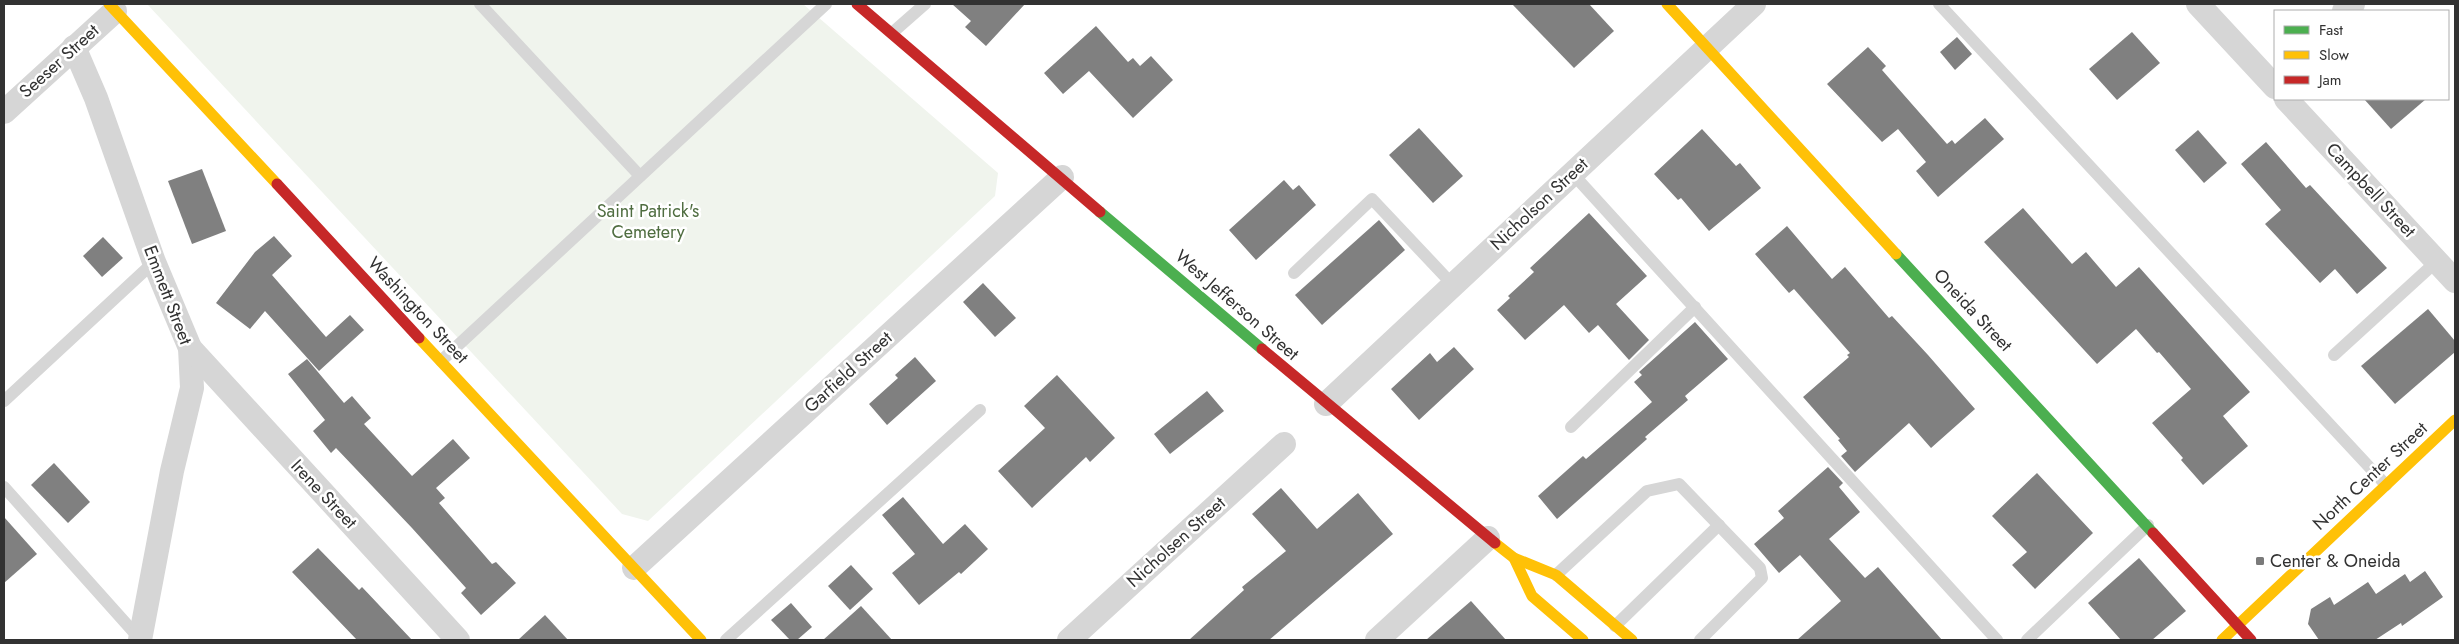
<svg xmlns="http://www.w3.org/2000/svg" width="2459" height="644" font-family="Jost,sans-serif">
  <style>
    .green { fill: #f0f4ed }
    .building { fill: #808080 }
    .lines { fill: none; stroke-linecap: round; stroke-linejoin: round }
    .lane { stroke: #d6d6d6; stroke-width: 12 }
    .street { stroke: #d6d6d6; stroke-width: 24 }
    .fast { stroke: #4caf50; stroke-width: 11 }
    .slow { stroke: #ffc107; stroke-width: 11 }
    .jam { stroke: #c62828; stroke-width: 11 }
    .poi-dot { fill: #7a7a7a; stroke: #fff; stroke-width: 2 }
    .labels { text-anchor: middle; stroke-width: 5; stroke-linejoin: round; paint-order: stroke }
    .street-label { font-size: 18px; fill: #323232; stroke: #fff }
    .park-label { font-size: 18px; fill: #4f6d40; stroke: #fff }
    .poi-label { font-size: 18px; fill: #323232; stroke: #fff; text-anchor: start }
  </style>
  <rect width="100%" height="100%" fill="#fff"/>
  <polygon class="green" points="147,4 803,4 998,173 995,196 648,521 622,514"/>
  <g class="building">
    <polygon points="952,4 1025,4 986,46 965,27 971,21"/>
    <polygon points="1512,4 1589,4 1614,31 1574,68"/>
    <polygon points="1096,26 1128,62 1133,58 1140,66 1151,56 1173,80 1133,118 1089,71 1063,94 1044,73"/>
    <polygon points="2132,32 2160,63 2117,100 2089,69"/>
    <polygon points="1957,37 1972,54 1955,70 1940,52"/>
    <polygon points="1868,47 1886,66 1882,70 1947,144 1952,140 1955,144 1985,118 2004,139 1938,197 1916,171 1926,162 1898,129 1882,142 1827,84"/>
    <polygon points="2364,99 2426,99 2391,129"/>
    <polygon points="1419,128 1463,176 1433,203 1389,155"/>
    <polygon points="1702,129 1736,166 1740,163 1761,188 1709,231 1681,198 1678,200 1654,174"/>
    <polygon points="2198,130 2227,163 2204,183 2175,150"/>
    <polygon points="2266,142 2306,188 2310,185 2387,268 2357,294 2335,269 2320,283 2265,224 2281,210 2241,164"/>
    <polygon points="202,169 226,231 192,244 168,181"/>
    <polygon points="1284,180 1293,190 1299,185 1316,205 1256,260 1229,230"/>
    <polygon points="2023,208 2072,264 2086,252 2116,287 2139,267 2250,392 2223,416 2248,446 2203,485 2181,460 2183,458 2152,423 2191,389 2159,352 2157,353 2136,329 2097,364 1984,242"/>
    <polygon points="1589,213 1647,276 1616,304 1649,340 1629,360 1598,325 1589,333 1564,305 1525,340 1497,310 1510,298 1508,296 1534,272 1530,268"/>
    <polygon points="1379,220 1405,250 1322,325 1295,295"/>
    <polygon points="1787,226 1832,279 1845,267 1889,318 1892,316 1928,355 1975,409 1931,448 1909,423 1855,472 1841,456 1847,451 1838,440 1840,439 1803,397 1849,357 1847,355 1850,353 1794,289 1789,293 1755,254"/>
    <polygon points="274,236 292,256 272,275 326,337 350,315 364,330 319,371 265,311 250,329 216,303 255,252"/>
    <polygon points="103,237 123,258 102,277 83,256"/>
    <polygon points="983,283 1016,318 995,337 963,302"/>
    <polygon points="2428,309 2455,341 2455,352 2395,404 2361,366"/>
    <polygon points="1695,322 1728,359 1685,396 1688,400 1645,437 1647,439 1557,519 1538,496 1583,456 1586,459 1652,402 1634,382 1642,375 1639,372"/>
    <polygon points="1454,347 1474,369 1419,420 1391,389 1430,353 1437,362"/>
    <polygon points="915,357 936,381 887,425 869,404 898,378 895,375"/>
    <polygon points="307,359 344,403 352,396 371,418 364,424 412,476 453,439 470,458 436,488 445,498 439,503 492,564 496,562 516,583 481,615 461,593 466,588 412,528 336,448 331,453 313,431 325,420 288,374"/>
    <polygon points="1057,375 1115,438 1090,462 1086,457 1032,508 998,471 1045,428 1024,406"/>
    <polygon points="1207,391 1224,411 1170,454 1154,434"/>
    <polygon points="54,463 90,502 68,523 31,485"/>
    <polygon points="1828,467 1843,483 1839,487 1860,512 1829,539 1865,578 1878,567 1942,640 1797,640 1841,601 1800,555 1779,573 1754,544 1784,518 1778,511"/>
    <polygon points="2037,473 2093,533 2035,589 2012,565 2027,552 1992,516"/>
    <polygon points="1281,488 1317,529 1358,493 1393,534 1269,640 1189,640 1244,590 1242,587 1286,551 1252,514"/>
    <polygon points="903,497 943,544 965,524 988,549 961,574 959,572 919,605 892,573 915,554 882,515"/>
    <polygon points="4,517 37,554 4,583"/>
    <polygon points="318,548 359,590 362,587 412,640 357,640 292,572"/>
    <polygon points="2139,558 2186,611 2152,640 2121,640 2088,603"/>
    <polygon points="851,565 873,589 850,610 828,586"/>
    <polygon points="2425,571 2443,597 2402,626 2401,623 2375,640 2319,640 2308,624 2311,609 2330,597 2334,605 2368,582 2376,594 2405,574 2410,582"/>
    <polygon points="1471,601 1506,640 1426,640"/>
    <polygon points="791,603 812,627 797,640 790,640 771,620"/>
    <polygon points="861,606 892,640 823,640"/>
    <polygon points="545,615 568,640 518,640"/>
  </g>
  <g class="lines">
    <g class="lane">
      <polyline points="480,4 640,176"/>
      <polyline points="1939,4 2386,485"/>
      <polyline points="892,33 925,4"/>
      <polyline points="1572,173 1997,640"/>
      <polyline points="1294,273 1372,199 1453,285"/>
      <polyline points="2334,355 2437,261"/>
      <polyline points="441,361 826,4"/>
      <polyline points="4,401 154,262"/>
      <polyline points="1571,427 1695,307"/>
      <polyline points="4,487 139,638"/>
      <polyline points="1556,575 1647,491 1679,484 1760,568 1762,578 1700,640"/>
      <polyline points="1615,626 1719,525"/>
      <polyline points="726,640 980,410"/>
      <polyline points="2027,640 2148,525"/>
    </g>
    <g class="street">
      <polyline points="2198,4 2275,87"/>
      <polyline points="2344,11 2353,4"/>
      <polyline points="74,47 96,98 154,262 190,348 192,388 172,471 140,640"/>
      <polyline points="2286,99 2455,281"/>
      <polyline points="4,112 115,11"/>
      <polyline points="190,348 458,640"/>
      <polyline points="1326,404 1754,4"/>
      <polyline points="634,568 1062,177"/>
      <polyline points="1069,640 1284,444"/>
      <polyline points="1377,640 1488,538"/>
    </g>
    <g class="fast">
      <polyline points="1100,212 1262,349"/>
      <polyline points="1896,254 2153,533"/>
    </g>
    <g class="slow">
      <polyline points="109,4 277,184"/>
      <polyline points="1667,4 1896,254"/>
      <polyline points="419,338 701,640"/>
      <polyline points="1495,543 1514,558 1532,596 1583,640"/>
      <polyline points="1514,558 1556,575 1632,640"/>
      <polyline points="2222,640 2455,420"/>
    </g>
    <g class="jam">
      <polyline points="857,4 1100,212"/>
      <polyline points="277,184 419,338"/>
      <polyline points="1262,349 1495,543"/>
      <polyline points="2153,533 2251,640"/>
    </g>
  </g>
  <rect class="poi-dot" x="2255" y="556" width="10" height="10" rx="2.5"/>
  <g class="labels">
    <g class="street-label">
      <text transform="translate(59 61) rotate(-42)" y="6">Seeser Street</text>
      <text transform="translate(2371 190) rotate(47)" y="6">Campbell Street</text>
      <text transform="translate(1539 204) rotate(-43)" y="6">Nicholson Street</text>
      <text transform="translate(168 295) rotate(69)" y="6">Emmett Street</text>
      <text transform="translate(1237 305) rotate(41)" y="6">West Jefferson Street</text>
      <text transform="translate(418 310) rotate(47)" y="6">Washington Street</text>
      <text transform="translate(1973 310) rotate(47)" y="6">Oneida Street</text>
      <text transform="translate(848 372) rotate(-42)" y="6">Garfield Street</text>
      <text transform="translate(2370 476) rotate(-43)" y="6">North Center Street</text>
      <text transform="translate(324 494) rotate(47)" y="6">Irene Street</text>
      <text transform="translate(1176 542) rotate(-42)" y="6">Nicholsen Street</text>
    </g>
    <g class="park-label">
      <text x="648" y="217">Saint Patrick's<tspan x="648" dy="21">Cemetery</tspan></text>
    </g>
    <g class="poi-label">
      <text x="2270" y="567">Center &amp; Oneida</text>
    </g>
  </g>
  <rect width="2459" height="644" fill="none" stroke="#323232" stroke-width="10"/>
  <rect x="2274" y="10" width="175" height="90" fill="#ffffff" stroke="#adadad"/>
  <rect x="2284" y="26" width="25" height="8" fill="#4caf50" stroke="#adadad"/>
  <text x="2319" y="35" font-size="15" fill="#323232">Fast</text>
  <rect x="2284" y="51" width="25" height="8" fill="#ffc107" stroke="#adadad"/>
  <text x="2319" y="60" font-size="15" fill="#323232">Slow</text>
  <rect x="2284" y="76" width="25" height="8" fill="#c62828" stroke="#adadad"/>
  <text x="2319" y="85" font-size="15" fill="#323232">Jam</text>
</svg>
